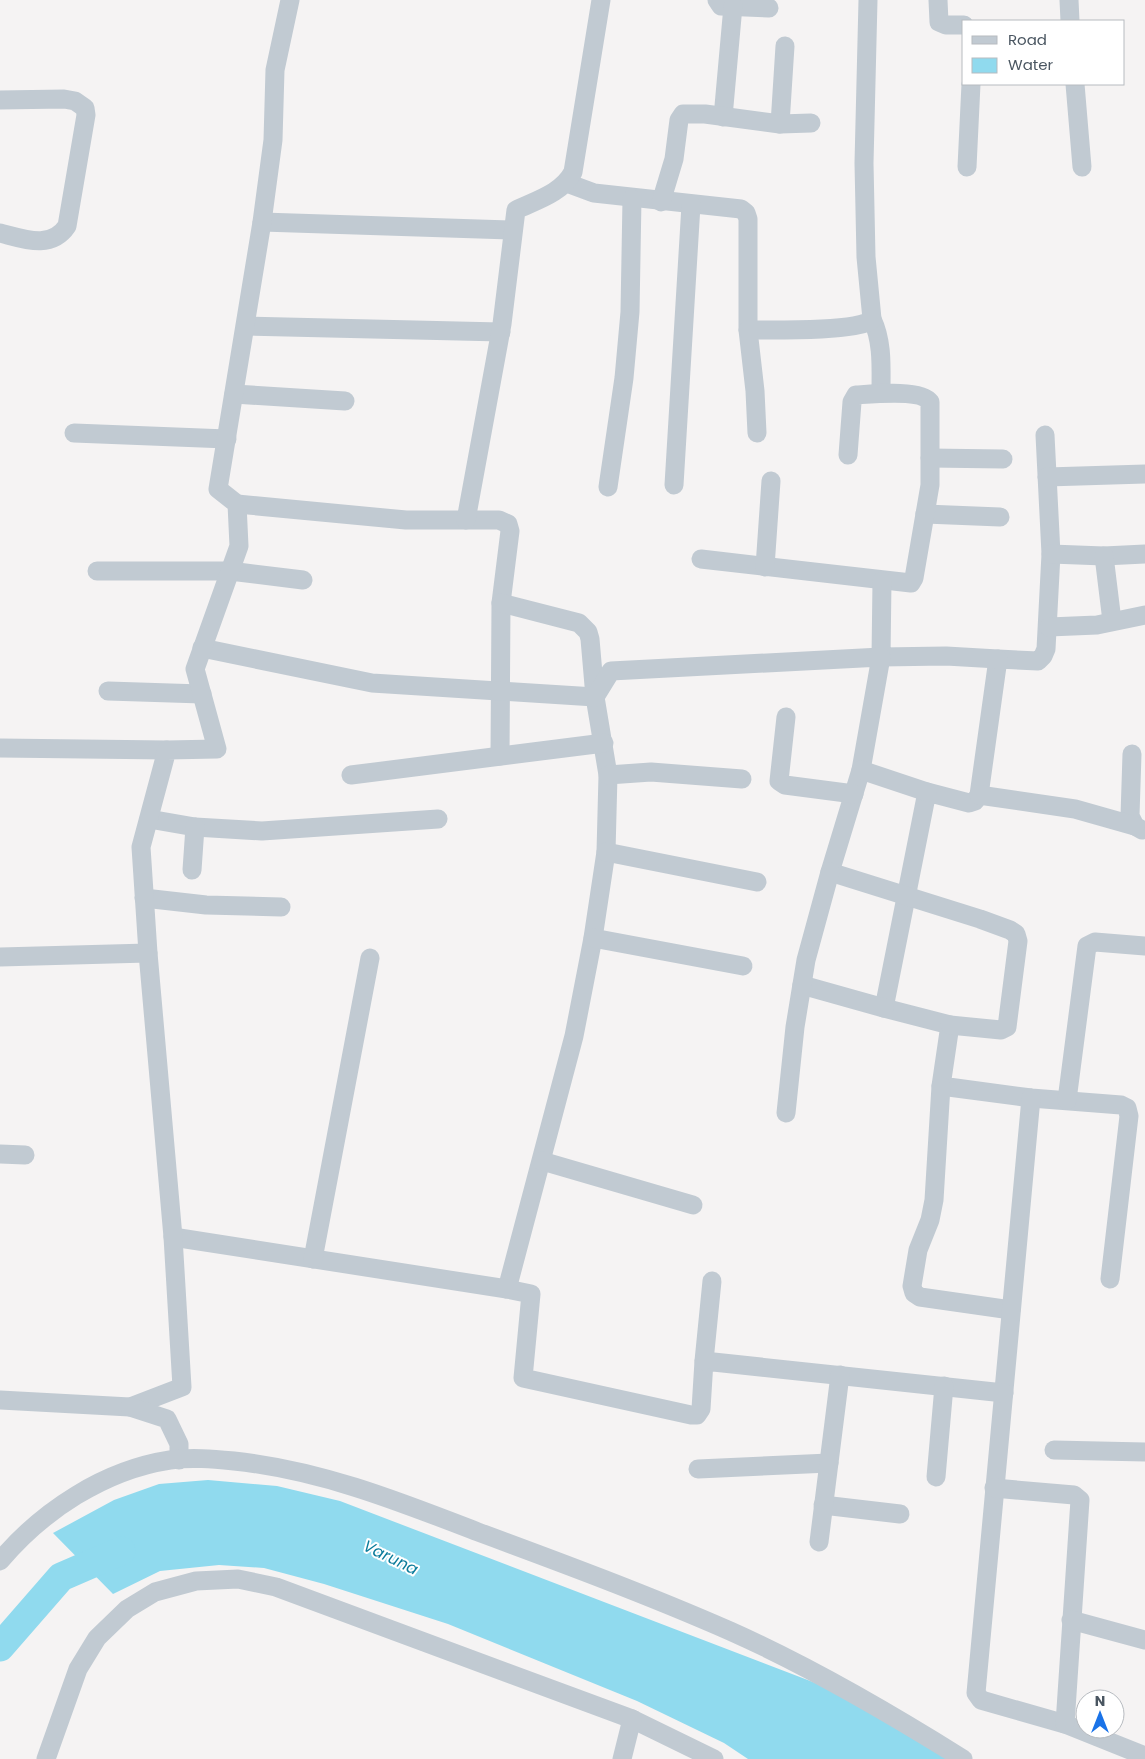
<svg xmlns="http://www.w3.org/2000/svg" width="1145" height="1759" font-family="Poppins,sans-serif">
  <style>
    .water { fill: #90daee }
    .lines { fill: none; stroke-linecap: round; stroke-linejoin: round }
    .river { stroke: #90daee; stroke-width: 29 }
    .minor { stroke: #c1cad2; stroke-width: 19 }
    .labels { text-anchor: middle; stroke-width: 4; stroke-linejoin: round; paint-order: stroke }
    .water-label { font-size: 16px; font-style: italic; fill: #0c7c9b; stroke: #fff }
  </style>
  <rect width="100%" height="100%" fill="#f5f3f3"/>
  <polygon class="water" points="208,1480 277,1486 340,1501 826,1687 949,1759 748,1759 724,1743 637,1701 448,1624 324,1584 264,1568 219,1565 160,1571 113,1594 53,1533 114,1500 159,1484"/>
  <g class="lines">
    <polyline class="river" points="0,1647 61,1577 121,1551"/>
    <g class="minor">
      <polyline points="717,0 721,6 769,8"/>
      <polyline points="938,0 939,22 946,25 964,25"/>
      <polyline points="1069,0 1070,21"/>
      <polyline points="1075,84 1082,167"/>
      <path d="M0 100 64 99 75 101 85 108 86 115 67 226C51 250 24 239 0 233"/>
      <polyline points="723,117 733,6"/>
      <polyline points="780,124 785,46"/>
      <polyline points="967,167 971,84"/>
      <polyline points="567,183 594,193 741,209 746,213 748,219 748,330 755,391 757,433"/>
      <polyline points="661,202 674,159 679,120 683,114 705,114 780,124 811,123"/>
      <polyline points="262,222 513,230"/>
      <path d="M872 319C883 342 881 368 881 393"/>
      <polyline points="246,326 501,332"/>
      <path d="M748 330C767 330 863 332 872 319L866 257 864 163 868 0"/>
      <polyline points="234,394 345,401"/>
      <polyline points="74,433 227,439"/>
      <polyline points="1045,435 1051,554 1046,649 1043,656 1038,661 998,659 979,795 975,801 969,803 927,792 884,1008 950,1025 941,1086 1031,1098 1121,1105 1127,1108 1129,1116 1110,1279"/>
      <polyline points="930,458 1003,459"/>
      <polyline points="1047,477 1145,474"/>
      <polyline points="674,485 691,205"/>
      <polyline points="608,487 624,378 630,312 632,199"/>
      <polyline points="237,504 406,520 499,520 508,524 510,531 501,603 500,756"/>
      <polyline points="925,514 1000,517"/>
      <path d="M466 520 502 324 516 210C537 200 562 193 573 172L601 0"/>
      <polyline points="1051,554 1104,556 1145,554"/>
      <polyline points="1104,556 1112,621"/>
      <path d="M701 559 911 583 914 578 930 485V402C921 389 872 394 856 395L852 402 848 455"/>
      <polyline points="765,567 771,481"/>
      <polyline points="97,571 230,571 303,580"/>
      <polyline points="882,581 881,657 946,656 998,659"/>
      <polyline points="501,603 579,623 588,632 590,639 595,697 608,775 606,852 593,938 574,1036 507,1289"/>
      <polyline points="1049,627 1097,625 1145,615"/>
      <polyline points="202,648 372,683 595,697 611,671 881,657 861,770 830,872 980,919 1010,930 1016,934 1018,941 1007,1027 1001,1030 950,1025"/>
      <polyline points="108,691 202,694"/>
      <polyline points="786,717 779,781 785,785 854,794"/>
      <polyline points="0,748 167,750"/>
      <polyline points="1132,754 1130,816 1135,826 1142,830"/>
      <polyline points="861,770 927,792"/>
      <polyline points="351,775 604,743"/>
      <polyline points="608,775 651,772 742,779"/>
      <polyline points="979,795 1075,809 1135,826"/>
      <polyline points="149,819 195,827 262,831 438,819"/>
      <polyline points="606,852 757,882"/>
      <polyline points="192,870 195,827"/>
      <polyline points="144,898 206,905 281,907"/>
      <polyline points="593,938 743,966"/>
      <polyline points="0,957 148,953"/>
      <polyline points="802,985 884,1008"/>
      <polyline points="941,1086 934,1200 930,1220 918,1250 912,1286 914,1293 920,1297 1011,1310"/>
      <polyline points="1031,1098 976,1693 981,1700 1065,1724 1145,1756"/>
      <polyline points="1067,1100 1087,946 1095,942 1145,946"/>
      <polyline points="786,1113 795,1027 806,960 830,872"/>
      <polyline points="0,1154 25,1155"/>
      <polyline points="542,1161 693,1205"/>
      <polyline points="173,1237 507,1289 531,1294 523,1378 691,1415 697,1415 701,1409 704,1361 1004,1393"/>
      <polyline points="313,1259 370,958"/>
      <polyline points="704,1361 712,1281"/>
      <polyline points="0,1400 130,1407 182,1387 173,1237 148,953 141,847 167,750 217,749 195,669 239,546 237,504 218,489 262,222 273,140 275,70 290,0"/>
      <polyline points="130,1407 167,1419 179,1444 179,1460"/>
      <polyline points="1054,1450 1145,1452"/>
      <polyline points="698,1469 829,1463"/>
      <polyline points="936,1477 944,1386"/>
      <polyline points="994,1488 1074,1495 1080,1500 1065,1724"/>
      <polyline points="823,1505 900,1514"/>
      <polyline points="819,1542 840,1375"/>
      <path d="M0 1561C42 1511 104 1470 170 1460 191 1457 213 1459 234 1461 320 1470 398 1501 478 1532 562 1563 648 1595 730 1631 811 1667 888 1712 963 1759"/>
      <polyline points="1071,1620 1145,1640"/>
      <polyline points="46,1759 78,1669 97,1638 127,1609 155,1592 196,1581 238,1579 276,1587 632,1719 714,1759"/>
      <polyline points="622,1759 632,1719"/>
    </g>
  </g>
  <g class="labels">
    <g class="water-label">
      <text transform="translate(391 1557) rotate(26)" y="6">Varuna</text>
    </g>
  </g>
  <rect x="962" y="20" width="162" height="65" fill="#ffffff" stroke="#b7bbc0"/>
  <rect x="972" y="36" width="25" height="8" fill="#c1cad2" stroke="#b7bbc0"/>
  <text x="1008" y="45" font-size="15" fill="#4a5661">Road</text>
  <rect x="972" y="58" width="25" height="15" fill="#90daee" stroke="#b7bbc0"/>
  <text x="1008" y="70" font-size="15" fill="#4a5661">Water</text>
  <g transform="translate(1100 1714)"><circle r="24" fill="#ffffff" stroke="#b7bbc0"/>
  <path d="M0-4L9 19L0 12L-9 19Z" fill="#1a73e8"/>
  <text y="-8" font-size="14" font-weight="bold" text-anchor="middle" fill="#4a5661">N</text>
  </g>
</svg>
